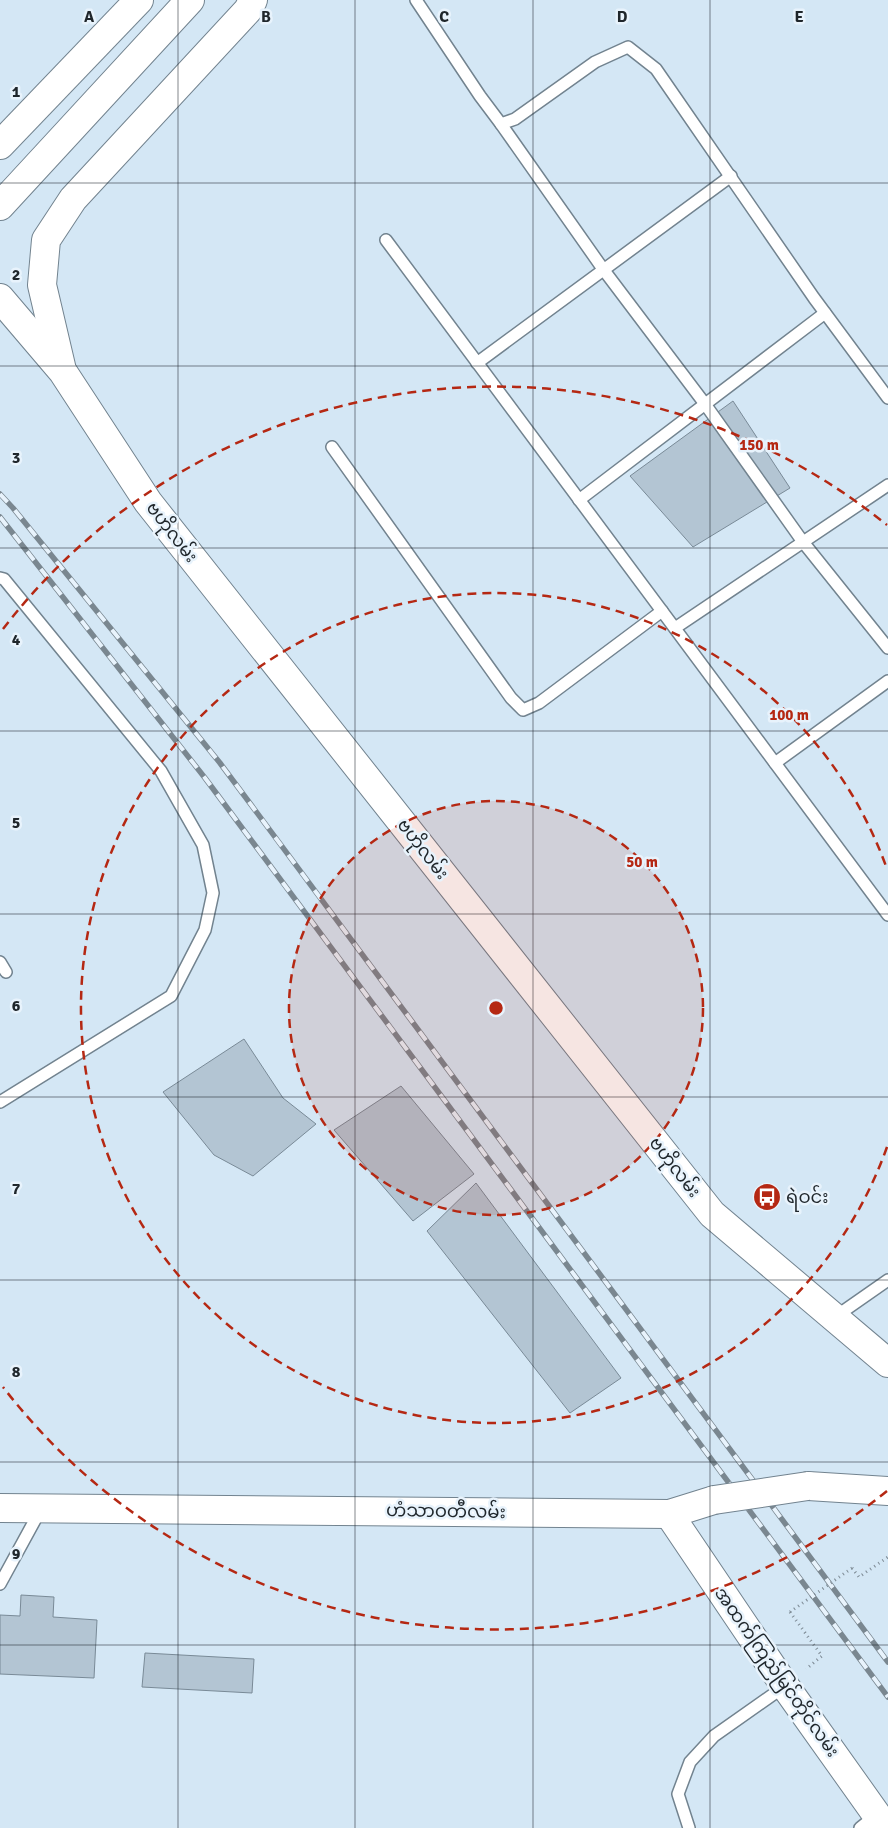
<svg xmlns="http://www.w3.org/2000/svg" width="888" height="1828" font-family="Signika,'Noto Sans Myanmar',sans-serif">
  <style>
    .building { fill: #b3c5d3; stroke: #798a97 }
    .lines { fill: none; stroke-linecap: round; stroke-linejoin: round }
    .lane-casing { stroke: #72838f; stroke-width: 14 }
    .secondary-casing { stroke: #72838f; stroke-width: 30 }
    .path { stroke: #7d8a94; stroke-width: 3; stroke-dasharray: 1 4; stroke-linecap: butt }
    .lane { stroke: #fff; stroke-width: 11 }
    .secondary { stroke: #fff; stroke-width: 28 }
    .rail-casing { stroke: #7a8790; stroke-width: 5.5 }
    .rail { stroke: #e8f3fc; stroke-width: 4; stroke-dasharray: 11; stroke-linecap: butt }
    .secondary-bridge-casing { stroke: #72838f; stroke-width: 30; stroke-linecap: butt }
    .path-bridge { stroke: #7d8a94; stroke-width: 3; stroke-dasharray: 1 4; stroke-linecap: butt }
    .secondary-bridge { stroke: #fff; stroke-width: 28 }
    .grid { fill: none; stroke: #1f262b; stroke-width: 1; stroke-opacity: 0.55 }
    .ring { fill: none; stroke: #b52813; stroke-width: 2.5; stroke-dasharray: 9 6 }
    .labels { text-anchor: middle; stroke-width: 5; stroke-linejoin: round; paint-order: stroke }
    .street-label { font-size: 18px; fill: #1f262b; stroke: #e8f3fc }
    .poi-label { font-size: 18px; fill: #1f262b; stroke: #e8f3fc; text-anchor: start }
    .grid-label { font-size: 16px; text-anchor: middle; font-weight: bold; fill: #1f262b; stroke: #e8f3fc; stroke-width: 5; stroke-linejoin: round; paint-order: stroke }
    .centre { fill: #b52813; stroke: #e8f3fc; stroke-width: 2.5 }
    .ring-label { font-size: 15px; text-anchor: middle; font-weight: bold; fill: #b52813; stroke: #e8f3fc; stroke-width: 5; stroke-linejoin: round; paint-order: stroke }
  </style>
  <rect width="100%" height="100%" fill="#d4e7f5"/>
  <g class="building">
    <polygon points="733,401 790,488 693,547 630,476"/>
    <polygon points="244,1039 283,1098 316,1124 253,1176 214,1155 163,1092"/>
    <polygon points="401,1086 474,1174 413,1221 334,1130"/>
    <polygon points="476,1183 621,1378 570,1413 427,1231"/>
    <polygon points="21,1595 54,1597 53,1617 97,1620 94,1678 0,1674 0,1615 20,1616"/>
    <polygon points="145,1653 254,1659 252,1693 142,1687"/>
  </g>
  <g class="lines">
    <g class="lane-casing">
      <g id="lane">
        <polyline points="416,0 480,96 501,124 515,119 595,62 628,47 656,69 814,298 888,398"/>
        <polyline points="501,124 603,269 705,404 803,542 888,648"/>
        <polyline points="386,240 888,915"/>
        <polyline points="477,363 731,176"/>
        <polyline points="332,447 511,698 523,710 539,703 662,611"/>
        <polyline points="579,500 825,313"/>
        <polyline points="0,578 4,579 161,771 203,845 213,893 205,930 171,996 0,1102"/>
        <polyline points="675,628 888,485"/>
        <polyline points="775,763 888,681"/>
        <polyline points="0,962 6,972"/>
        <polyline points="835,1317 888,1280"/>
        <polyline points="0,1584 41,1509"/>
        <polyline points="689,1828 678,1794 690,1762 714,1736 785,1686"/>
        <polyline points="860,1828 876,1815"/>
      </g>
    </g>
    <g class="secondary-casing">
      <g id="secondary">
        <polyline points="0,145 139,0"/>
        <polyline points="0,206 190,0"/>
        <polyline points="0,298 63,372 148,502 712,1214 888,1363"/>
        <polyline points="61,366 42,285 46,240 73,199 248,10 253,0"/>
        <polyline points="808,1486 888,1491"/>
        <polyline points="0,1508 669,1514 714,1500"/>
        <polyline points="669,1514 785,1686 886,1828"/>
      </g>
    </g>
    <g class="path">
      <polyline points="852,1568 859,1577 888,1557"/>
      <polyline points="790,1612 822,1656 806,1669"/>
    </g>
    <use href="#lane" class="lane"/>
    <use href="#secondary" class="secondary"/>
    <g class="rail-casing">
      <g id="rail">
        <polyline points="0,494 13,508 220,763 888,1662"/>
        <polyline points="0,517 205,778 888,1697"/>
      </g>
    </g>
    <use href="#rail" class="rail"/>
    <g class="secondary-bridge-casing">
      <polyline id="secondary-bridge" points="714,1500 808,1486"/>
    </g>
    <polyline class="path-bridge" points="790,1612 852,1568"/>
    <use href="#secondary-bridge" class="secondary-bridge"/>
  </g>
  <path class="grid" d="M178 0V1828M355 0V1828M533 0V1828M710 0V1828M0 183H888M0 366H888M0 548H888M0 731H888M0 914H888M0 1097H888M0 1280H888M0 1462H888M0 1645H888"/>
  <circle cx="496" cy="1008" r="207" fill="#b52813" fill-opacity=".12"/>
  <g class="ring">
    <circle cx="496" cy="1008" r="207"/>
    <path d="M887 1147A415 415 0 1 1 887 869"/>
    <path d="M887 1491A622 622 0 0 1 3 1387M3 629A622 622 0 0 1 887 525"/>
  </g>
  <defs>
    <g id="bus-disc" transform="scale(1.4375)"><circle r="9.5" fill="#b52813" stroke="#e8f3fc"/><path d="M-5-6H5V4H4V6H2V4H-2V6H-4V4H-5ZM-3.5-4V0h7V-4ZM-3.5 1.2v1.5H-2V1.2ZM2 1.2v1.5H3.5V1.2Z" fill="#fff"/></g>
  </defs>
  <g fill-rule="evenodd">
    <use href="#bus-disc" x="767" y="1197"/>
  </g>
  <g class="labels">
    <g class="street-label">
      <text transform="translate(172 532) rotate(52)" y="6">ဗဟိုလမ်း</text>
      <text transform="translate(423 849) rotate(52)" y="6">ဗဟိုလမ်း</text>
      <text transform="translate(675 1167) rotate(52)" y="6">ဗဟိုလမ်း</text>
      <text transform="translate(446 1511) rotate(1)" y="6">ဟံသာဝတီလမ်း</text>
      <text transform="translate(777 1672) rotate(55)" y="6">အထက်ကြည်မြင်တိုင်လမ်း</text>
    </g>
    <g class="poi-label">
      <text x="786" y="1203">ရဲဝင်း</text>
    </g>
  </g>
  <g class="grid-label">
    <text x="89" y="22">A</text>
    <text x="266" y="22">B</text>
    <text x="444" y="22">C</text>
    <text x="622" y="22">D</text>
    <text x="799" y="22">E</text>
    <text x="16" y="97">1</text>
    <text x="16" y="280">2</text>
    <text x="16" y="463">3</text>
    <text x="16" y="645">4</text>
    <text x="16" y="828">5</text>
    <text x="16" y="1011">6</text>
    <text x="16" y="1194">7</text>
    <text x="16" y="1377">8</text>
    <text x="16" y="1559">9</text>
  </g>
  <circle cx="496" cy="1008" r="8" class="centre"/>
  <g class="ring-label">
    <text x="759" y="450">150 m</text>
    <text x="789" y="720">100 m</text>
    <text x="642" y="867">50 m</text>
  </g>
</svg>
